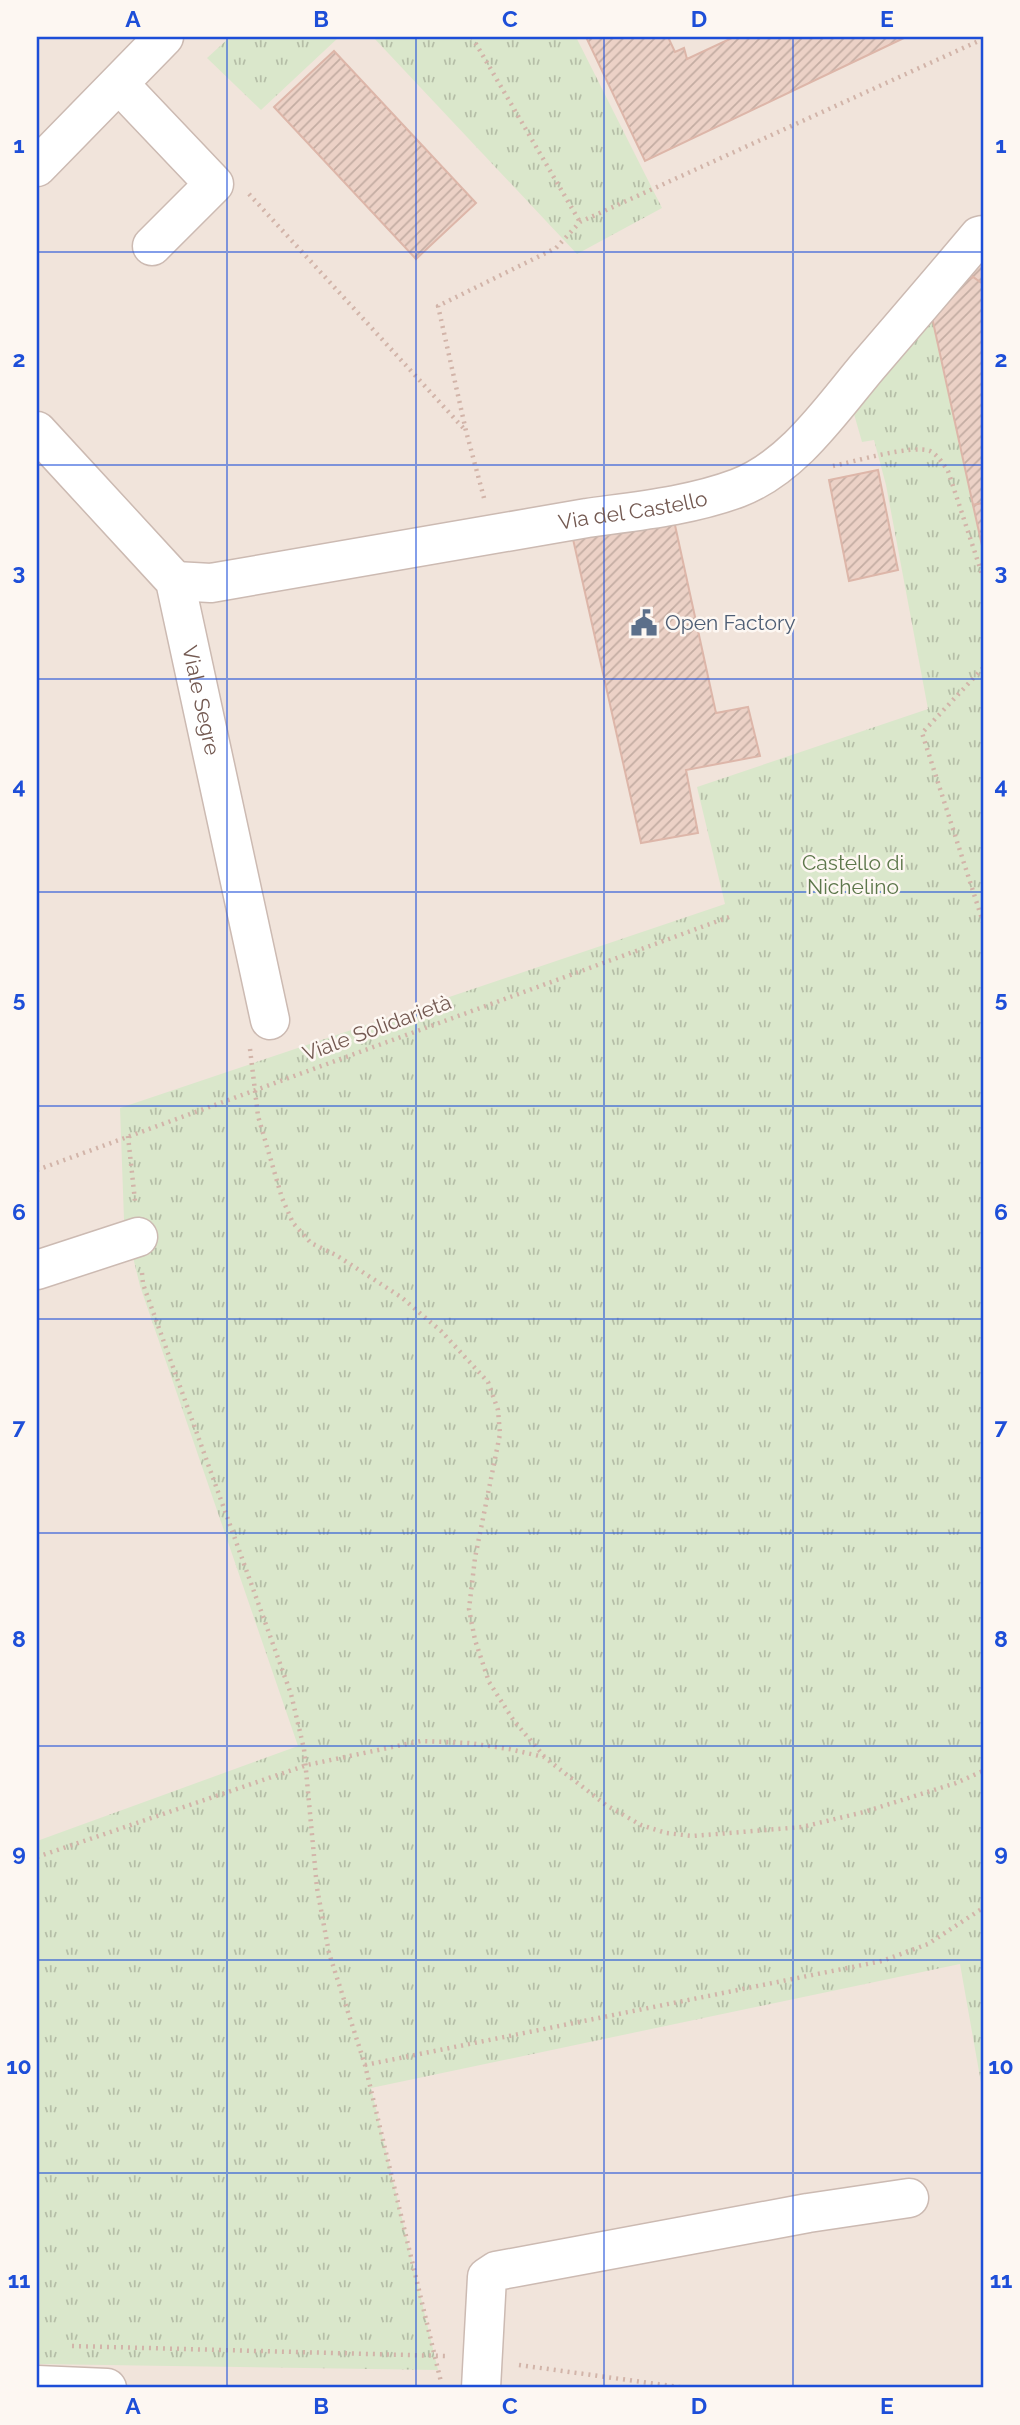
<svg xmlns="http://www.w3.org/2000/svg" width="1020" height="2425" font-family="Raleway,sans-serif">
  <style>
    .residential { fill: #f1e4db }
    .grass { fill: url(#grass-tufts) }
    .building { fill: url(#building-hatch); stroke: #ddb6a9; stroke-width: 2 }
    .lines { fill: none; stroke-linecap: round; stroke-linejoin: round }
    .minor-casing { stroke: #ccbab2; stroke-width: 41 }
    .path { stroke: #d2b4a9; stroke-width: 4.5; stroke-dasharray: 2 5; stroke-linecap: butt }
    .minor { stroke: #fff; stroke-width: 38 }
    .grid { fill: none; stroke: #1d4ed8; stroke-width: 2; stroke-opacity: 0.55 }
    .labels { text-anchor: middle; stroke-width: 5; stroke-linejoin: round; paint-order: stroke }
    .street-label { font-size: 21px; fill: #735951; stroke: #fdf7f2 }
    .service-label { font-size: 21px; fill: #4e5e75; stroke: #fdf7f2; text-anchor: start }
    .park-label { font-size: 21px; fill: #5d774b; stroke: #fdf7f2 }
    .neatline { fill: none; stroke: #1d4ed8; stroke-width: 2.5 }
    .grid-label { font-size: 23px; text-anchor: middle; font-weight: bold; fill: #1d4ed8 }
  </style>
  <defs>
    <pattern id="grass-tufts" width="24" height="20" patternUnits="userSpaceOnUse" patternTransform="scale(1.75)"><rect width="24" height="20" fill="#dae7cb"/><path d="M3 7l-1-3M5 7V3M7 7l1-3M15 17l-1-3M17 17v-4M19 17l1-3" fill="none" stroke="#b5bea7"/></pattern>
    <pattern id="building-hatch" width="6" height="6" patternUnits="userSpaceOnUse" patternTransform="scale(1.75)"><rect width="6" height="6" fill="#ecd1c6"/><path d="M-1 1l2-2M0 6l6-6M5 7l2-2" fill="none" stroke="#c4ada3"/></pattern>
  </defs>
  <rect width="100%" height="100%" fill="#faf3eb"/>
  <rect class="residential" x="37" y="37" width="946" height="2351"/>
  <g class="grass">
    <polygon points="230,37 339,37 261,110 207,58"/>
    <polygon points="373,37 576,37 662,208 577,254"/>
    <polygon points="983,250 983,2094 960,1964 371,2088 438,2370 37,2364 37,1841 298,1746 140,1286 124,1220 120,1108 725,904 697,787 928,709 886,485 874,440 862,442 854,414 928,299 973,277"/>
  </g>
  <g class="building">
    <polygon points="586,37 668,37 675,52 684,48 687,59 734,37 906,37 645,161"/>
    <polygon points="334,51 476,203 416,259 274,107"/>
    <polygon points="983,250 983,284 973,277 967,267"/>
    <polygon points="973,277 983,284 983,503 973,505 928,299"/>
    <polygon points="878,470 898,570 849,581 829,480"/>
    <polygon points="983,503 983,550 973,505"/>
    <polygon points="673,516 716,713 748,707 760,756 686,770 698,833 641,843 573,539"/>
  </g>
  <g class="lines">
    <g class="minor-casing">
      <g id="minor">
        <polyline points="119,84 214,184 152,246"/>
        <polyline points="37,167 164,37"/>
        <path id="s1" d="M37 431 175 581 270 1020"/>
        <path id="s2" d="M175 581 211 583 587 518C637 511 690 506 738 488 793 467 831 410 868 366 905 323 942 280 979 236L983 235"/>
        <polyline points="37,1270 138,1237"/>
        <polyline points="37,2385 107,2388"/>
        <polyline points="481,2388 487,2277 496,2271 808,2213 909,2198"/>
      </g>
    </g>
    <g class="path">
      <polyline points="472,37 580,222"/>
      <polyline points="249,194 466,431"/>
      <path d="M833 466C853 462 913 444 930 451 938 455 943 464 948 471L983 577"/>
      <polyline points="484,498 466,431 438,306 556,248 580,222 983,39"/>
      <polyline points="983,668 922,733 983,922"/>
      <polyline points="250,1049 258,1116 282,1198 293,1223 311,1243 336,1255 401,1297 441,1331 488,1382 498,1410 500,1434 475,1558 469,1609 475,1640 489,1682 514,1721 544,1756"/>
      <polyline points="128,1136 135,1201"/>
      <polyline points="37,1170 729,917"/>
      <polyline points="142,1273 143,1284 291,1694 304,1749 317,1888 329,1953 365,2065 441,2382"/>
      <polyline points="37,1857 307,1765 421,1741 469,1743 509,1749 544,1757 606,1805 641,1825 666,1833 693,1836 802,1827 864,1812 956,1783 983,1771"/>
      <polyline points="365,2065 882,1961 928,1944 983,1908"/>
      <polyline points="72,2346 445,2356"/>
      <polyline points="519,2365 686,2388"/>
    </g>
    <use href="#minor" class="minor"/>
  </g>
  <path class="grid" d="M227 37V2388M416 37V2388M604 37V2388M793 37V2388M37 252H983M37 465H983M37 679H983M37 892H983M37 1106H983M37 1319H983M37 1533H983M37 1746H983M37 1960H983M37 2173H983"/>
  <defs>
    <g id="civic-bare" transform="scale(2.1)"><path d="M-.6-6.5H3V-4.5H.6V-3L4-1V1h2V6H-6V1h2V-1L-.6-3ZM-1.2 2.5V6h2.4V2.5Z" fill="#5c6f8a" stroke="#fdf7f2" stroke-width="2.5" paint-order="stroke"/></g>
  </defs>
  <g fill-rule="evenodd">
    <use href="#civic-bare" x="644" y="623"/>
  </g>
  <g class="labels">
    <g class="street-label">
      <text dy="7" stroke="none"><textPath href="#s2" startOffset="464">Via del Castello</textPath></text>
      <text dy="7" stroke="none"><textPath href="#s1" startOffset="326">Viale Segre</textPath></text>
      <text transform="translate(377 1028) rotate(-20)" y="7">Viale Solidarietà</text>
    </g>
    <g class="service-label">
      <text x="665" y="630">Open Factory</text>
    </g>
    <g class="park-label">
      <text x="853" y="870">Castello di<tspan x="853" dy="24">Nichelino</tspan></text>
    </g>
  </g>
  <rect width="1020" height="2425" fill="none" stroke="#fdf7f2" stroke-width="77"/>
  <rect x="38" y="38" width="944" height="2348" class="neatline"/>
  <g class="grid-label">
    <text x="133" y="27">A</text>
    <text x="321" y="27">B</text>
    <text x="510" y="27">C</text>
    <text x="699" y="27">D</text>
    <text x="887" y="27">E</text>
    <text x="19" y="153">1</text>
    <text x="1001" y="153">1</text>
    <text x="19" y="367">2</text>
    <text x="1001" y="367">2</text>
    <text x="19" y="580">3</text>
    <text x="1001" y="580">3</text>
    <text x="19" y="794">4</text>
    <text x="1001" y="794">4</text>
    <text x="19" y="1007">5</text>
    <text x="1001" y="1007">5</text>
    <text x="19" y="1220">6</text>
    <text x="1001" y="1220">6</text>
    <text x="19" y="1434">7</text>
    <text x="1001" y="1434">7</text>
    <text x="19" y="1647">8</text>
    <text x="1001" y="1647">8</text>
    <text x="19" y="1861">9</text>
    <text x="1001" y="1861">9</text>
    <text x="19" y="2074">10</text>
    <text x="1001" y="2074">10</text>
    <text x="19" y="2288">11</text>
    <text x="1001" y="2288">11</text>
    <text x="133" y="2414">A</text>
    <text x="321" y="2414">B</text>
    <text x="510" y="2414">C</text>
    <text x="699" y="2414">D</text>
    <text x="887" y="2414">E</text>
  </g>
</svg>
